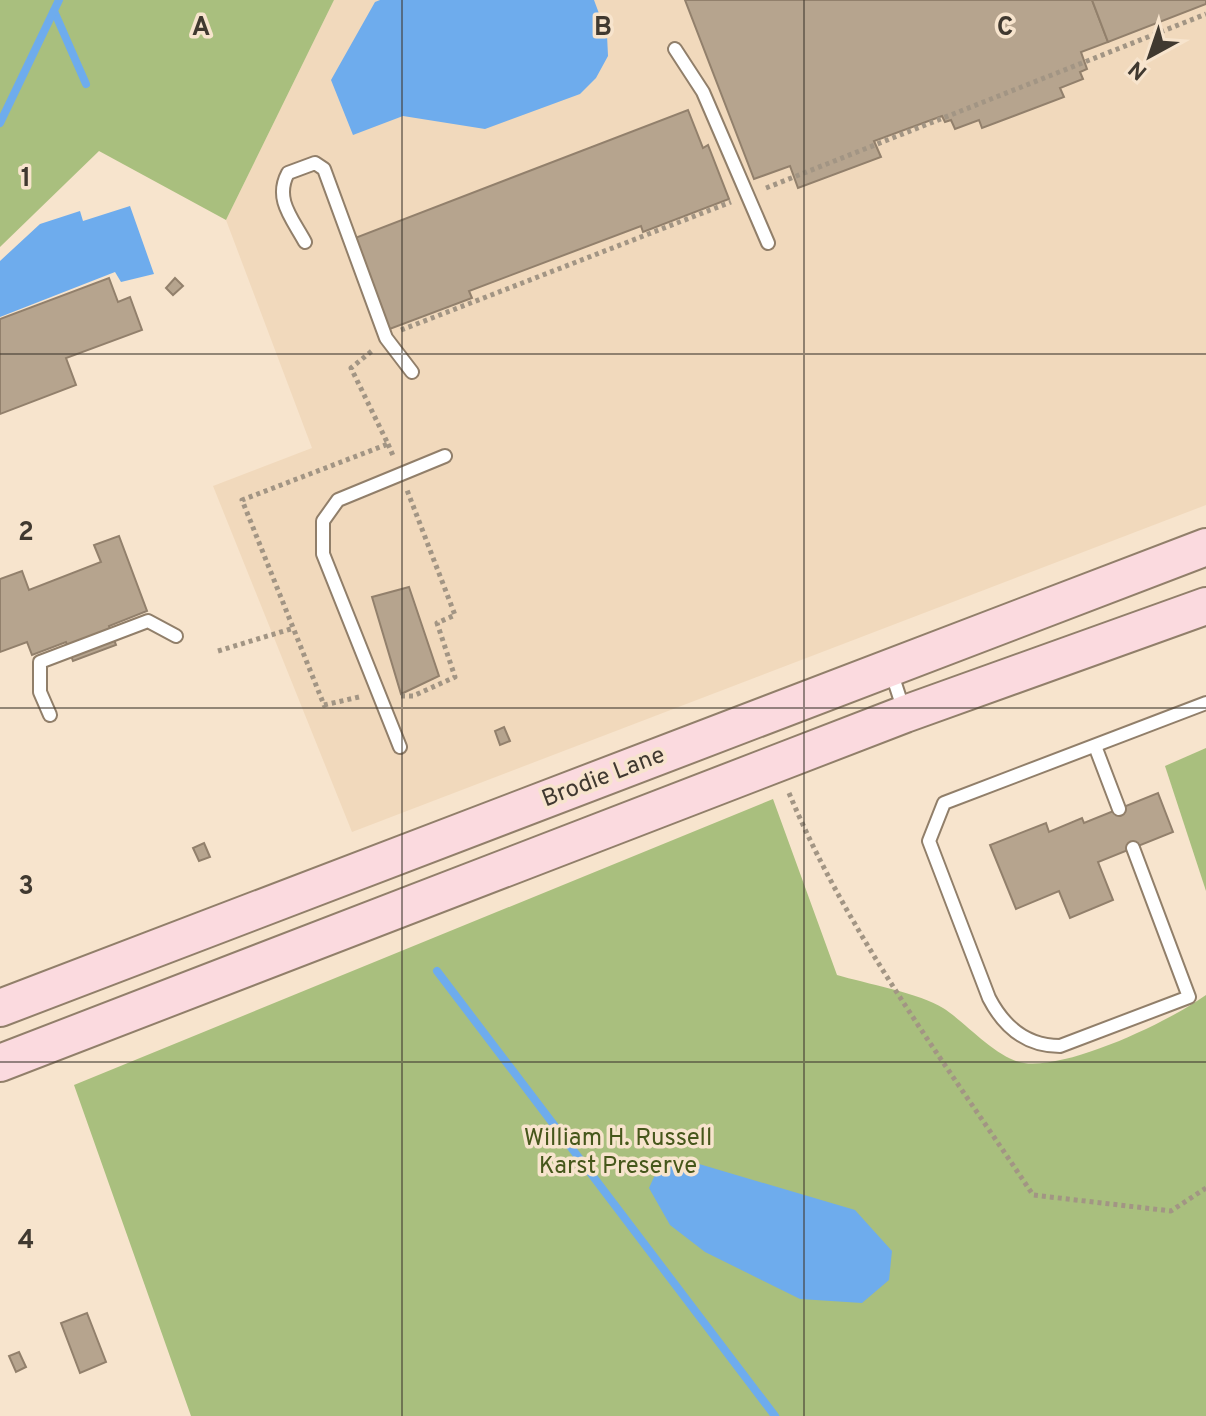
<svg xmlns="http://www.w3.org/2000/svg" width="1206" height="1416" font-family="Overpass,sans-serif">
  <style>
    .built { fill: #f1d9bc }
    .green { fill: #a9bf7e }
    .water { fill: #6eaced }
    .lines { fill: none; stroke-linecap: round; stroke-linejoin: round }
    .stream { stroke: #6eaced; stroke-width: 8 }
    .building { fill: #b6a48e; stroke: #92806c; stroke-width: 2 }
    .service-casing { stroke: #917f6a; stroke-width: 16 }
    .secondary-casing { stroke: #917f6a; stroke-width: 40 }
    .path { stroke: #a29584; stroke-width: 5; stroke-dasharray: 4 4; stroke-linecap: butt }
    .service { stroke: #fff; stroke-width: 12 }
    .secondary { stroke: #fbdadf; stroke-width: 36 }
    .grid { fill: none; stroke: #403930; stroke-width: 2; stroke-opacity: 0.55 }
    .labels { text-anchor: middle; stroke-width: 7; stroke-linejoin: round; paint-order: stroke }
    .street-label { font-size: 24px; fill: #403930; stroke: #f7e4cd }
    .park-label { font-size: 24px; fill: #46571b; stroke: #f7e4cd }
    .grid-label { font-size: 26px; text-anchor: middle; font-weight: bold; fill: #403930; stroke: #f7e4cd; stroke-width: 7; stroke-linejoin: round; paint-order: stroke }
  </style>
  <rect width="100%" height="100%" fill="#f7e4cd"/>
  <polygon class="built" points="334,0 1206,0 1206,505 352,832 213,486 312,448 226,220"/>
  <g class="green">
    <polygon points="0,0 334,0 226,220 99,151 0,247"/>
    <polygon points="1206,748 1206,891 1165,766"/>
    <path d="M773 799 837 975C864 983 922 994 943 1008 964 1021 998 1060 1024 1063 1070 1069 1168 1022 1206 995V1416H191L74 1085Z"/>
  </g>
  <g class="water">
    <polygon points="380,0 594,0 607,35 608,56 596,78 580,94 485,129 403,116 353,135 331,80 375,2"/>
    <polygon points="130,206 154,274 121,282 115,272 0,317 0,261 40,224 80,211 83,221"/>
    <polygon points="689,1161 855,1210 892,1251 889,1280 862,1303 800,1299 705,1252 670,1225 649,1188 659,1166"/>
  </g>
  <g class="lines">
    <g class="stream">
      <polyline points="54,11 86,84"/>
      <polyline points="0,123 59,0"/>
      <polyline points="437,971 775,1416"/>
    </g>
  </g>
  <g class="building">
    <polygon points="685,0 1092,0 1108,42 1081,52 1087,69 1080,72 1083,79 1060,88 1064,97 982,128 979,120 955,129 951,120 945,122 942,116 874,141 881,157 798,188 790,166 754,179"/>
    <polygon points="1092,0 1206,0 1206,4 1108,42"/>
    <polygon points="688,110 703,148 708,145 729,199 643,232 641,226 469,291 472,298 387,330 355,238"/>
    <polygon points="109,278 118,302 130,297 142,330 66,358 76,385 0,414 0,319"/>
    <polygon points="175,278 183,286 173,295 166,288"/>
    <polygon points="119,536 147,611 109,626 116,645 73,661 66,642 32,655 27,642 0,652 0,579 22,571 29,590 101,562 94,545"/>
    <polygon points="409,587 439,676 401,694 372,597"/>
    <polygon points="504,727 510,741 500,745 495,731"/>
    <polygon points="1158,793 1173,832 1098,862 1113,900 1070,918 1059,891 1016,909 990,845 1046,823 1049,832 1082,818 1084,823"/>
    <polygon points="204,843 210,857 199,861 193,848"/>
    <polygon points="87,1313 106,1362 80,1373 61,1323"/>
    <polygon points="19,1352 26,1367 16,1372 9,1356"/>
  </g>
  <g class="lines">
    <g class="service-casing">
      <g id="service">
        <polyline points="675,49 703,92 768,243"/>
        <path d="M305 242C292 218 274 199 288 173L315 163 324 169 386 338 412 372"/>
        <polyline points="891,671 904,711"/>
        <polyline points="50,715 40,692 40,662 148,621 176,636"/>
        <polyline points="1095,746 1119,809"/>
        <polyline points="400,747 323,554 323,521 338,500 445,456"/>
        <path d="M1133 848 1189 997 1060 1046C1026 1046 1004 1027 989 998L929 841 944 803 1206 703"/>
      </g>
    </g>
    <g class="secondary-casing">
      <g id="secondary">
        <polyline points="0,1008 1206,547"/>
        <polyline points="0,1063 905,714 1206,606"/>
      </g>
    </g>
    <g class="path">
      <polyline points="766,188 1206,14"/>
      <polyline points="401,330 731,202"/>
      <polyline points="388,444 394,458"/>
      <polyline points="218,651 294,628"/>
      <polyline points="401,696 413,696 455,677 437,623 455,615 407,490"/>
      <polyline points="359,697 324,705 242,500 388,444 351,368 373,350"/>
      <path d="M789 793C849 937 947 1065 1033 1195L1171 1211 1206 1188"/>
    </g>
    <use href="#service" class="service"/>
    <use href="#secondary" class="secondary"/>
  </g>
  <path class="grid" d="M402 0V1416M804 0V1416M0 354H1206M0 708H1206M0 1062H1206"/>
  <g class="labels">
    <g class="street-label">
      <text transform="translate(603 776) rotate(-21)" y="8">Brodie Lane</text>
    </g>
    <g class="park-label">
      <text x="618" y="1145">William H. Russell<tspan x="618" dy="28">Karst Preserve</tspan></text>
    </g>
  </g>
  <g class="grid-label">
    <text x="201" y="35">A</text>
    <text x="603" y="35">B</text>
    <text x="1005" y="35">C</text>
    <text x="26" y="186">1</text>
    <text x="26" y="540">2</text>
    <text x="26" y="894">3</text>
    <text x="26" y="1248">4</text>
  </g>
  <g transform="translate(1150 56) rotate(220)" stroke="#f7e4cd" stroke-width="6" paint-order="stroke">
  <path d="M0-6L14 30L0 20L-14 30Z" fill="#403930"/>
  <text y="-12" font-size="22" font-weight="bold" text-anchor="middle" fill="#403930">N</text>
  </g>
</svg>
